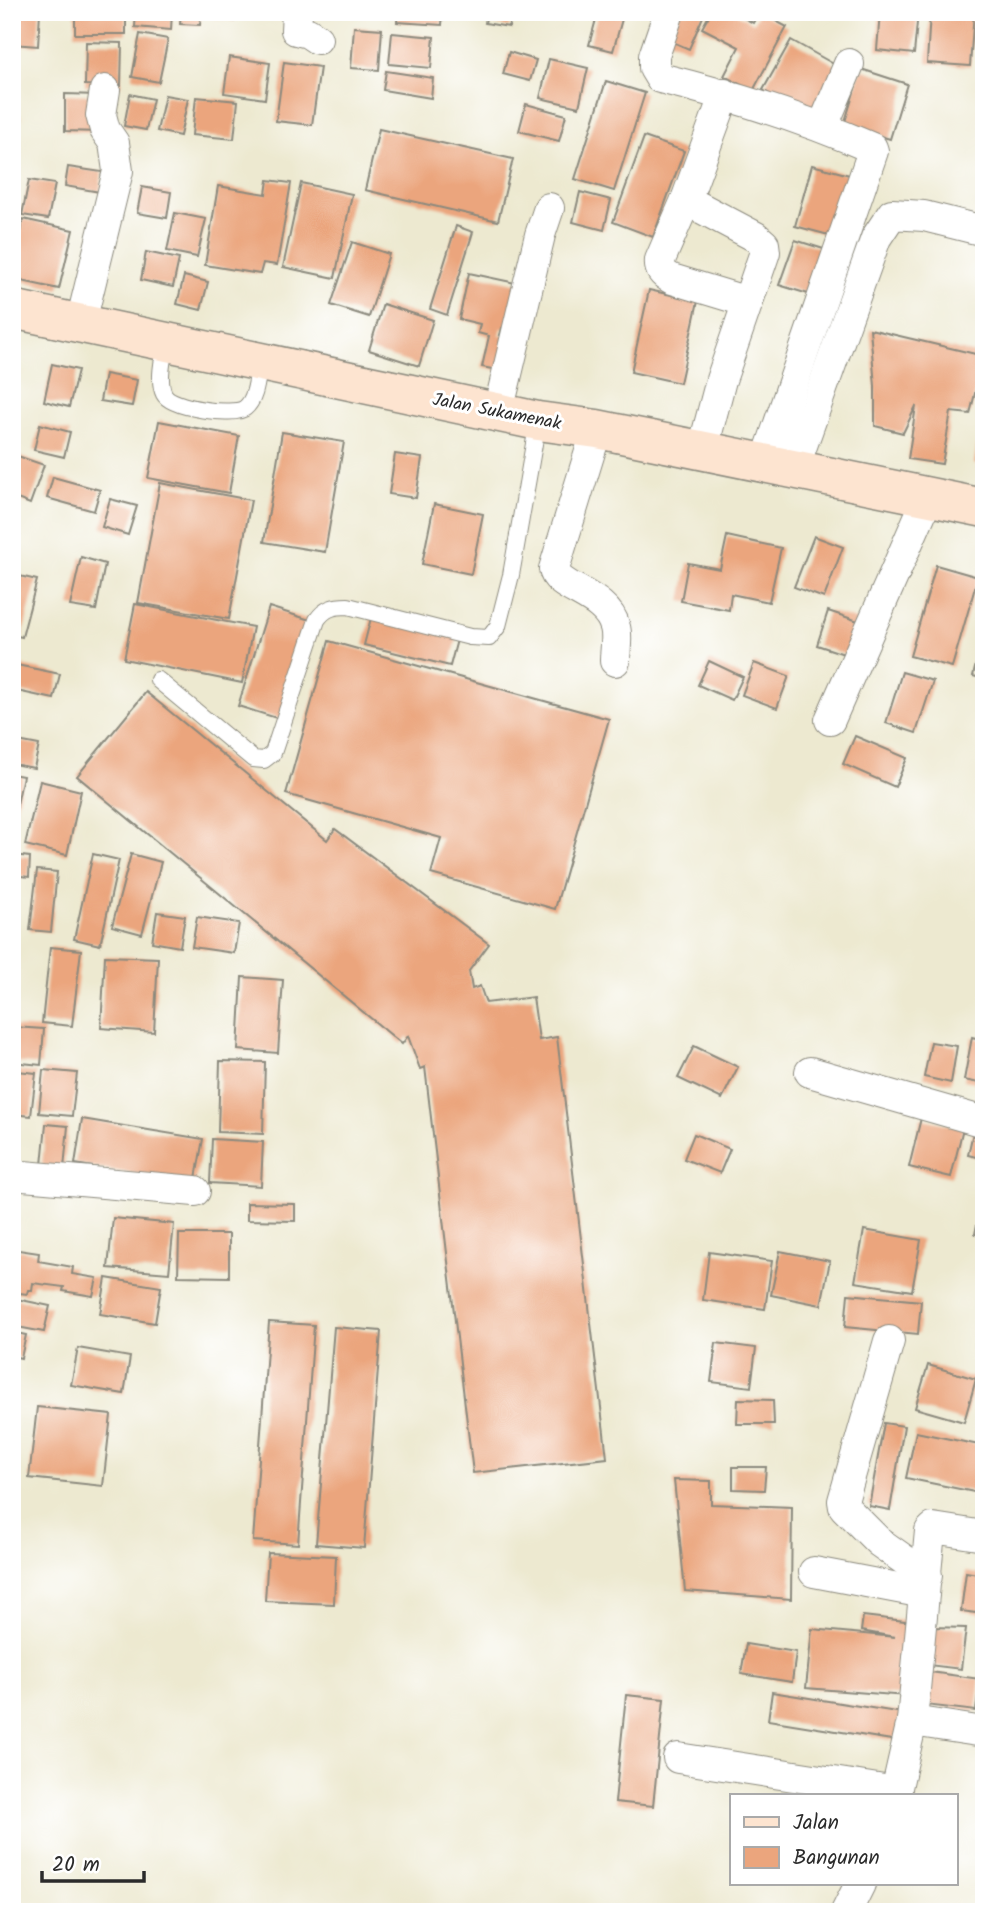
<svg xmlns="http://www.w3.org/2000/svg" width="996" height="1924" font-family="Kalam,sans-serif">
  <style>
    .building { fill: #eba57d }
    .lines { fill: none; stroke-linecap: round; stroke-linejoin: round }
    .lane-casing { stroke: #8c8a7e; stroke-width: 18 }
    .street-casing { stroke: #8c8a7e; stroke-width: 32 }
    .secondary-casing { stroke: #8c8a7e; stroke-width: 41 }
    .lane { stroke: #fff; stroke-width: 16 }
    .street { stroke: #fff; stroke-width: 30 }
    .secondary { stroke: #fde4d0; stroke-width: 38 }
    .labels { text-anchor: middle; stroke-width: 6; stroke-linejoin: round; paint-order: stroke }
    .street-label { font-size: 18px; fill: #2b2b2b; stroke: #fff }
  </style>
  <rect width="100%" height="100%" fill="#fff"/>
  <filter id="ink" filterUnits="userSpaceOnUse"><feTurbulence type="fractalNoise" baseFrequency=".0143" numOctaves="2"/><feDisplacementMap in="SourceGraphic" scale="14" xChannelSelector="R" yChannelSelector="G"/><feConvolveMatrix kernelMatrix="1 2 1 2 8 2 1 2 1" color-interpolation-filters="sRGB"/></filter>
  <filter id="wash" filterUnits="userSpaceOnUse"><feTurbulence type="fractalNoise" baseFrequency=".00686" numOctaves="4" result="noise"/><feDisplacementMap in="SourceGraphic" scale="28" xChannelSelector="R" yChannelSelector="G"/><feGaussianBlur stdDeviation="1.57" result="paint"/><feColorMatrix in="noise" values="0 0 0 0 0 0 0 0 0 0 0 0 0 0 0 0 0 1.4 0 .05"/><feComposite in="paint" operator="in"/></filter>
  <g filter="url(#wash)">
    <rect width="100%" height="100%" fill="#ede9d0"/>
    <g id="blocks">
      <g class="building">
        <polygon points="12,12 40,12 38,46 12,44"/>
        <rect x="75" y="12" width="51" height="22"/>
        <polygon points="136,12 172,12 171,30 135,27"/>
        <polygon points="181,12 201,12 200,25 180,24"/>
        <polygon points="202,12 236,12 234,21 202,16"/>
        <polygon points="249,12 290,12 289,18 249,14"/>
        <polygon points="398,12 443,12 442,25 397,22"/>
        <polygon points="487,12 511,12 509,27 485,23"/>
        <polygon points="598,12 624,12 613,51 589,45"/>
        <polygon points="680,12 705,12 689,49 668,40"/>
        <polygon points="711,12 733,12 753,23 759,12 787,27 753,91 724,76 739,47 702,28"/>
        <polygon points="880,12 918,12 914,54 877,50"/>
        <polygon points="930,12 974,12 970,66 927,63"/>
        <polygon points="354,27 382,29 379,70 351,68"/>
        <polygon points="392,33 434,37 431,68 389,64"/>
        <polygon points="140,34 168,39 159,82 132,77"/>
        <polygon points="791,40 839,67 810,117 763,90"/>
        <polygon points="86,42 122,43 121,86 85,85"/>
        <polygon points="509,52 536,60 530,81 503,74"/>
        <polygon points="229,57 270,63 265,99 224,93"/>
        <polygon points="549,59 588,68 579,107 540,98"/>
        <polygon points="284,62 320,67 312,125 276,121"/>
        <polygon points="861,69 907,84 890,139 844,125"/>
        <polygon points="386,71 433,78 431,98 383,90"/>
        <polygon points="606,81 645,93 614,191 575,179"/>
        <polygon points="65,94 99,95 99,132 65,131"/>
        <polygon points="130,94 153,99 146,130 124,126"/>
        <polygon points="165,95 188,99 180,136 157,131"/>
        <polygon points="196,97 238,101 234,139 192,135"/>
        <polygon points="526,104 566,115 559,141 519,131"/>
        <polygon points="12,114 21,116 13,149 12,149"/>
        <polygon points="379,129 513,159 498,221 365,190"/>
        <polygon points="644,137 684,151 653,237 613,222"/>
        <polygon points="812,165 857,177 840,238 795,226"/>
        <polygon points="68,167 102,172 100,192 65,186"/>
        <polygon points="29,180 55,184 48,219 22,215"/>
        <polygon points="268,180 291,183 277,265 263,263 260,274 205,265 218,186 266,194"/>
        <polygon points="301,183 352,194 335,278 283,267"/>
        <polygon points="142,187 171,192 167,218 137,213"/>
        <polygon points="580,192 611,200 604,230 573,222"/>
        <polygon points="175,213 206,219 197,257 167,251"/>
        <polygon points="23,219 73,230 59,289 12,279 12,266"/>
        <polygon points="456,226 473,232 447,315 430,309"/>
        <polygon points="795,240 833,252 818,297 779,285"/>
        <polygon points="352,242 389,254 369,317 331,305"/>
        <polygon points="146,252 179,259 173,287 141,280"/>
        <polygon points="469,273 520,284 511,330 502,328 500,335 509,337 502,371 482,367 489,336 478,333 480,324 459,319"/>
        <polygon points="184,276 208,282 201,310 177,304"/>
        <polygon points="649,290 698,301 680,383 631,372"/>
        <polygon points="383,304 433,320 419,366 369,350"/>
        <polygon points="870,329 984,356 970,414 951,412 942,464 908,459 916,406 903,433 875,426 875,386"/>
        <polygon points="52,364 78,370 69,407 44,401"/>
        <polygon points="105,374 137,380 132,406 100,401"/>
        <polygon points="159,421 239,436 229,493 148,478"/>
        <polygon points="40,424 70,432 64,457 34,450"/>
        <polygon points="282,432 344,442 325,552 264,542"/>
        <polygon points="979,433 984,434 984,466 974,464"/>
        <polygon points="12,454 44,465 30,504 12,497"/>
        <polygon points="395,454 422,458 416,498 389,494"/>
        <polygon points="53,477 100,490 94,511 47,498"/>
        <polygon points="160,483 251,500 229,619 138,603"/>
        <polygon points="110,499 137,506 128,535 102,527"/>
        <polygon points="434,504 483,514 471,574 422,564"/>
        <polygon points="12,533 20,535 13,559 12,559"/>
        <polygon points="727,536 781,548 769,602 731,594 729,610 681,601 688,563 720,569"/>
        <polygon points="814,536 843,547 824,598 794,587"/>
        <polygon points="81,557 105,564 96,610 70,606"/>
        <polygon points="936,565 978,577 952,667 910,656"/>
        <polygon points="15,575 37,580 22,637 12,635 12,584"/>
        <polygon points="135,604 253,627 242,683 124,659"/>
        <polygon points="269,607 313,621 283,720 238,706"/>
        <polygon points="828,611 864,623 853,657 817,645"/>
        <polygon points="372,614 458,636 450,666 364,645"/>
        <polygon points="329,641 609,719 555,909 431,874 441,838 286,794"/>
        <polygon points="978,656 984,657 984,679 973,676"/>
        <polygon points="709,661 743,677 732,700 698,685"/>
        <polygon points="754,663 789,676 777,708 742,695"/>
        <polygon points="12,664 60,674 54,699 12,690"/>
        <polygon points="902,672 933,681 916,733 886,723"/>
        <polygon points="146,692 327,840 335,829 489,944 469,971 472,989 480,986 486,1003 533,997 539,1040 557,1037 607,1458 473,1473 425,1067 420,1069 408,1036 402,1044 77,776"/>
        <polygon points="855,736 907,758 895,787 843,764"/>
        <polygon points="18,741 39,745 34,768 13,764"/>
        <polygon points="12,774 23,776 15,814 12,813"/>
        <polygon points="40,781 81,791 67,855 25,845"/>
        <polygon points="93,854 119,860 100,945 74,939"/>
        <polygon points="131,854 161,862 142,934 112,926"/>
        <polygon points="12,855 30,857 29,877 12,875"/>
        <polygon points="37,870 57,872 51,932 30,930"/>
        <polygon points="157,912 185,916 180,947 152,942"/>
        <polygon points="197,917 239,923 234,953 192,947"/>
        <polygon points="50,947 81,950 72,1026 42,1023"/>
        <polygon points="105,956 158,958 154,1032 101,1028"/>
        <polygon points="242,977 283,980 278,1053 238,1050"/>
        <polygon points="13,1027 44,1029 41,1065 12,1062"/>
        <polygon points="972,1037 984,1040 984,1084 964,1080"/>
        <polygon points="931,1042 957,1046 951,1083 924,1077"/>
        <polygon points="694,1046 738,1067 722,1099 678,1078"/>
        <polygon points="220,1061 265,1062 263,1134 218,1132"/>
        <polygon points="43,1070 77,1073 72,1116 39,1113"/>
        <polygon points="17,1071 36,1073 31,1116 12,1114"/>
        <polygon points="921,1118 963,1128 951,1177 909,1167"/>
        <polygon points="82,1119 203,1139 195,1184 75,1164"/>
        <polygon points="46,1124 68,1126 64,1168 42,1165"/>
        <polygon points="974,1128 984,1130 984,1159 968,1155"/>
        <polygon points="694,1134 730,1149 720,1173 684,1159"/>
        <polygon points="212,1139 263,1142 261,1186 210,1183"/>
        <polygon points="983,1196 984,1196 984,1236 975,1234"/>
        <polygon points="247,1203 295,1204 295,1221 247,1220"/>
        <polygon points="113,1218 174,1224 169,1273 108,1268"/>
        <polygon points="864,1230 921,1240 912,1291 855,1282"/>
        <polygon points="179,1234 229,1234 229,1277 178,1276"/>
        <polygon points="12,1249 39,1253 38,1261 73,1267 72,1274 97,1278 93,1296 63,1291 64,1287 33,1283 32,1290 28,1290 27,1294 12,1292"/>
        <polygon points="780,1251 830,1261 821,1305 771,1295"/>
        <polygon points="709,1252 772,1261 765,1309 703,1300"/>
        <polygon points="106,1278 161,1287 155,1323 100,1314"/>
        <polygon points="848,1294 921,1301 918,1334 845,1327"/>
        <polygon points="12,1298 50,1306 44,1332 12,1326"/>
        <polygon points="269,1322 314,1325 298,1544 253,1541"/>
        <polygon points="334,1327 381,1331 364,1548 316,1544"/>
        <polygon points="12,1332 26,1335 21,1358 12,1356"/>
        <polygon points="716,1343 756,1348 751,1387 711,1382"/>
        <polygon points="78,1348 130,1357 124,1394 71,1385"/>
        <polygon points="928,1365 976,1379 964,1422 915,1408"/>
        <polygon points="738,1399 773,1400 774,1424 737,1424"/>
        <polygon points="37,1407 111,1415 103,1486 29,1478"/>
        <polygon points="984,1412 984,1434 977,1432"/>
        <polygon points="884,1423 904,1426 890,1510 869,1506"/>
        <polygon points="916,1432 984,1446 984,1494 906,1478"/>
        <polygon points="733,1467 766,1467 764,1490 733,1489"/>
        <polygon points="674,1480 711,1481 711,1504 792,1507 791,1599 685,1591"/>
        <polygon points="268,1553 336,1556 334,1604 265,1601"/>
        <polygon points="966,1572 984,1575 984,1614 961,1611"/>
        <polygon points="863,1616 913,1622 906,1696 806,1688 812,1629 895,1637 861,1631"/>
        <polygon points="932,1627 966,1628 961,1669 928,1665"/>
        <polygon points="746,1644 796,1652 792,1682 741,1674"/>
        <polygon points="930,1672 980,1679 976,1711 925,1705"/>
        <polygon points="772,1692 909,1714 904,1742 768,1720"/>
        <polygon points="626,1695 664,1699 653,1806 615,1802"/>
      </g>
    </g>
  </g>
  <g filter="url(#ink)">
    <use href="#blocks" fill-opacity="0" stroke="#8c8a7e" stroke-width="2"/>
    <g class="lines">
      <g class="lane-casing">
        <g id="lane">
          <path d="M166 340C164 355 157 380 164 394 171 408 234 417 245 408 257 398 257 376 260 362"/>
          <path d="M158 680 253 759 264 760 273 753 317 620C325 608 334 606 348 606L470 637 489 638 498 626 511 575 538 421"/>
        </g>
      </g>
      <g class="street-casing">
        <g id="street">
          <polyline points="297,12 296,30 308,33 317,39"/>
          <path d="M669 12 654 56V68L660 78C733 96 803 118 872 148L873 151 765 464"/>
          <polyline points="823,126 849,64"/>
          <path d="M686 200 660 260C659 270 663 274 672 279L748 302"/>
          <polyline points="81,322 118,171 114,143 105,130 101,115 105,90"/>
          <polyline points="498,412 540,235 549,208"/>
          <path d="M597 429 554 569C556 589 607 594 615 627 618 637 615 650 615 661"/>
          <polyline points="702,452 721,380 765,252 764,244 756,237 686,200 725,94"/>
          <polyline points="794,468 876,238 892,214 924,216 984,231"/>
          <polyline points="830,720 928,497"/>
          <polyline points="810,1072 984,1122"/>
          <polyline points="12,1175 195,1191"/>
          <polyline points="889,1341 843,1501 844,1507 879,1542 927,1576"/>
          <polyline points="814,1572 924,1593"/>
          <polyline points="912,1721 984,1732"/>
          <polyline points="678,1758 897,1792"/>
          <polyline points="895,1796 912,1721 930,1531 933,1528 984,1536"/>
          <polyline points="846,1912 860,1884"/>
        </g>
      </g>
      <g class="secondary-casing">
        <polyline id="secondary" points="12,309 538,421 597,429 984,508"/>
      </g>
      <use href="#lane" class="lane"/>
      <use href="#street" class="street"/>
      <use href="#secondary" class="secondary"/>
    </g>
  </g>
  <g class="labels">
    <g class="street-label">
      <text transform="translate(497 411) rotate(11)" y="6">Jalan Sukamenak</text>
    </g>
  </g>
  <rect width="996" height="1924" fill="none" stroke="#fff" stroke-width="42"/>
  <rect x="730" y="1794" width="228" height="91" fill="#ffffff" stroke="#aaaaaa" stroke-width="2"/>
  <rect x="744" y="1817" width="35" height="10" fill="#fde4d0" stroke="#aaaaaa" stroke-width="2"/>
  <text x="793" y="1829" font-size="21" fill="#2b2b2b">Jalan</text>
  <rect x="744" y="1847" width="35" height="21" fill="#eba57d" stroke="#aaaaaa" stroke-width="2"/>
  <text x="793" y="1864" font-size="21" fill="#2b2b2b">Bangunan</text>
  <path d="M42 1871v10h102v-10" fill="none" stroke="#2b2b2b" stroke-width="3.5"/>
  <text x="52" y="1871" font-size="21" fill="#2b2b2b" stroke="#ffffff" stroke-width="5" paint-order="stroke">20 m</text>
</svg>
